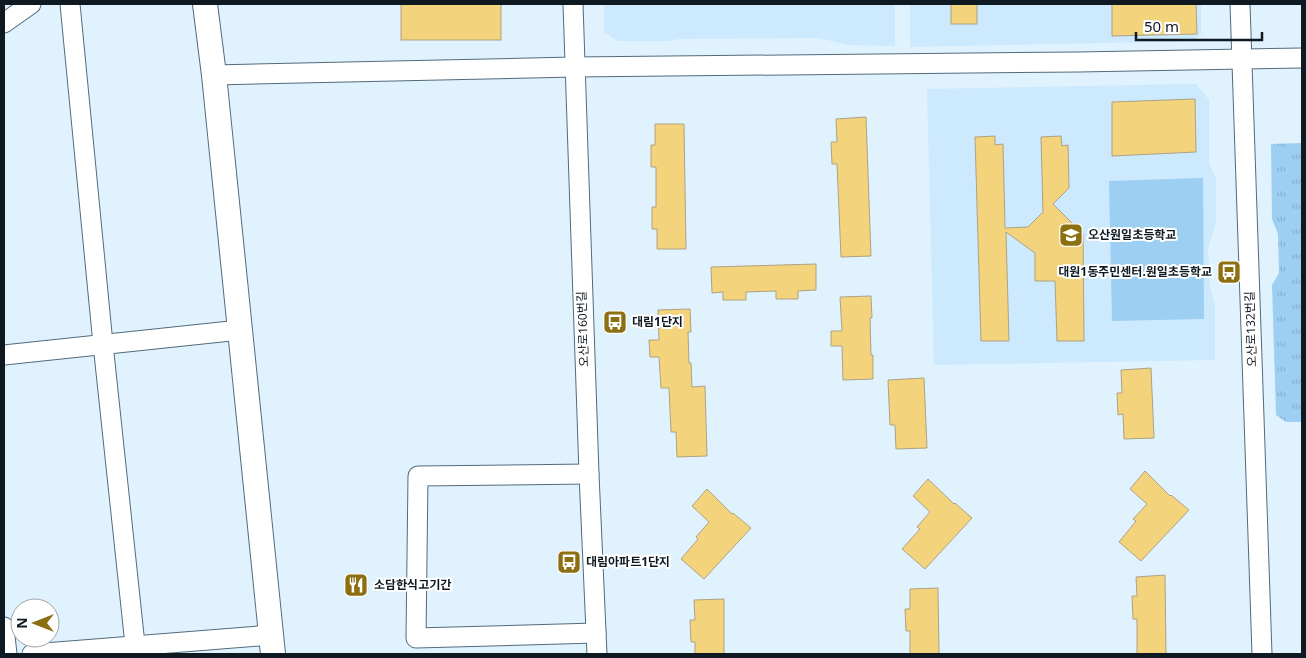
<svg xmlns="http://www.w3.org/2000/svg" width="1306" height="658" font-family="'Noto Sans','Noto Sans KR',sans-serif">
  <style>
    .built { fill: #cce9fe }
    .green { fill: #9dcff3 }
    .park { fill: url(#park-tufts) }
    .building { fill: #f3d37b; stroke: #ada285 }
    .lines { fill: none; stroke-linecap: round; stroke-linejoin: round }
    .minor-casing { stroke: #516b7d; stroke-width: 21 }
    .tertiary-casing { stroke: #516b7d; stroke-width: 26 }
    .minor { stroke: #fff; stroke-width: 19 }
    .tertiary { stroke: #fff; stroke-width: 24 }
    .labels { text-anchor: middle; stroke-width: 4; stroke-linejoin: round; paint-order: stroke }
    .poi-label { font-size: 12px; font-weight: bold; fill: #0f1921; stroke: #fff; text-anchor: start }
    .street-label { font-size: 12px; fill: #0f1921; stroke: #fff }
  </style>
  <defs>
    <pattern id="park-tufts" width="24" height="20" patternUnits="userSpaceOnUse" patternTransform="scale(1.25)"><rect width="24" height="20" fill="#9dcff3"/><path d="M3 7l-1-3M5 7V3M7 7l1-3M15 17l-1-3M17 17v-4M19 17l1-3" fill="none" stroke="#86b1d0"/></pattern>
  </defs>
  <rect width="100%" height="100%" fill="#e0f2fe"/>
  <g class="built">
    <polygon points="604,4 895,4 895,46 848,45 819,38 679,39 668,41 617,41 604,32"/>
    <polygon points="910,4 1201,4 1201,34 1194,41 910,47"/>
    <polygon points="1196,84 1209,100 1209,163 1216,178 1216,222 1208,248 1210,287 1215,305 1215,360 934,365 927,89"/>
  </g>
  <polygon class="green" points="1203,178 1204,319 1112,321 1109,181"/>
  <polygon class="park" points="1302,143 1302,422 1286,422 1276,415 1272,285 1279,273 1278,234 1272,219 1271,144"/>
  <g class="building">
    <rect x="401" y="4" width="100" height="36"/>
    <rect x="951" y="4" width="26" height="20"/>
    <polygon points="1112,4 1196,4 1197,34 1112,36"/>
    <polygon points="1195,99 1196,152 1112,156 1112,102"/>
    <polygon points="866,117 871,256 841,257 837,164 832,164 831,142 837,142 836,119"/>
    <polygon points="655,124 684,124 686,249 657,249 657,229 652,229 652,207 656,207 656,167 651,167 651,145 655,145"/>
    <polygon points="995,136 995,145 1003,144 1005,228 1028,227 1043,212 1041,137 1061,136 1062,146 1068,145 1069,188 1053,204 1083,234 1084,341 1057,341 1055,281 1035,281 1035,253 1006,232 1009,341 981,341 975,137"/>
    <polygon points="816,264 816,290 798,291 798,299 776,299 776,291 746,292 746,300 723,300 723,292 712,293 711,267"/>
    <polygon points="871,296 872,318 870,318 871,355 873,355 873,379 843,380 842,346 831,346 831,331 842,331 840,297"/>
    <polygon points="690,309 691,332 688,332 689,363 691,363 692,387 705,386 707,456 677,457 676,432 671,432 669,388 661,388 659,357 650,357 649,340 659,340 658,310"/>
    <polygon points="1151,368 1154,438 1124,439 1123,414 1118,415 1117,393 1122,393 1121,370"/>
    <polygon points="924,378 927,448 896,449 895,425 890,425 888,380"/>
    <polygon points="1145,471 1170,496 1171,495 1189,510 1141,561 1119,542 1136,521 1133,519 1147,504 1130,489"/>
    <polygon points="928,479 954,504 955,503 972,518 925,569 902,549 920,529 917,527 930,512 913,496"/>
    <polygon points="707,489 732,514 733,513 751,528 704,579 681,559 698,539 696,537 709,522 692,506"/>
    <polygon points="1165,575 1166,654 1137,654 1137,619 1133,619 1132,596 1137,596 1136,577"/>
    <polygon points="938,588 939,654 910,654 910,631 906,631 905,609 910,609 910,589"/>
    <polygon points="724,599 724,654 695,654 695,642 691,642 690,620 695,620 694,600"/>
  </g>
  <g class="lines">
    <g class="minor-casing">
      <g id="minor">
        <polyline points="70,4 103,344 136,654"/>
        <polyline points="573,4 589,474 597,654"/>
        <polyline points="1240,4 1262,654"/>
        <polyline points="4,23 31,4"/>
        <polyline points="214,75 574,67 1078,62 1302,58"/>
        <polyline points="4,355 240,330"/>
        <polyline points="589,474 418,476 416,638 596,633"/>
        <polyline points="4,627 7,654"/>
        <polyline points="32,654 271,635"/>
      </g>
    </g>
    <g class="tertiary-casing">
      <polyline id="tertiary" points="205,4 214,75 273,654"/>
    </g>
    <use href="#minor" class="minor"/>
    <use href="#tertiary" class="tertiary"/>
  </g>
  <defs>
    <g id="school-square" transform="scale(1.25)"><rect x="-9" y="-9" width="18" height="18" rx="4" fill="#8b6f11" stroke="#fff"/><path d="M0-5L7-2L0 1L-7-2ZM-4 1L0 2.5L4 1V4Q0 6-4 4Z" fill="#fff"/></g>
    <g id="bus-square" transform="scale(1.25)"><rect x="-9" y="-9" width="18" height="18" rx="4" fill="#8b6f11" stroke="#fff"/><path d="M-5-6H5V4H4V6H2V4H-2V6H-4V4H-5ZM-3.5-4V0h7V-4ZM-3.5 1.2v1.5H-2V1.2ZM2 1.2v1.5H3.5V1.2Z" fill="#fff"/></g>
    <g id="restaurant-square" transform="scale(1.25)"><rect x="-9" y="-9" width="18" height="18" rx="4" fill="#8b6f11" stroke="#fff"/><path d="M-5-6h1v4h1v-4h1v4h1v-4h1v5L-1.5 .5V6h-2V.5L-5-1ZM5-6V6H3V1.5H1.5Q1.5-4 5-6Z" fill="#fff"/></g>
  </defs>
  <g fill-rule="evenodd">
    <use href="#school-square" x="1071" y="235"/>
    <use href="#bus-square" x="1229" y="272"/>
    <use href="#bus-square" x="615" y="322"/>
    <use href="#bus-square" x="569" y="562"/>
    <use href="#restaurant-square" x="356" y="585"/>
  </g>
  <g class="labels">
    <g class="poi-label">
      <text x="1088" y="239">오산원일초등학교</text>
      <text x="1212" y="276" text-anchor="end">대원1동주민센터.원일초등학교</text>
      <text x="632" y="326">대림1단지</text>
      <text x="586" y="566">대림아파트1단지</text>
      <text x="374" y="589">소담한식고기간</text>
    </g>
    <g class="street-label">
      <text transform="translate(583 329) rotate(-92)" y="4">오산로160번길</text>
      <text transform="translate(1251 329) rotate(-92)" y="4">오산로132번길</text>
    </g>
  </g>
  <rect width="1306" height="658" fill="none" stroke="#0f1921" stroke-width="10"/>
  <g transform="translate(35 623) rotate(270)"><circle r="24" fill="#ffffff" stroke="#9fa3a6"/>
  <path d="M0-4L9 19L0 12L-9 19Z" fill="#8b6f11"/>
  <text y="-8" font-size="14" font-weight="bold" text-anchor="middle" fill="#0f1921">N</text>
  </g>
  <path d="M1136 32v8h126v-8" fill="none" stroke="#0f1921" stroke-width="2.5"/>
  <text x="1144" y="32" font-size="15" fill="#0f1921" stroke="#ffffff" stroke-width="4" paint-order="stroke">50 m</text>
</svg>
